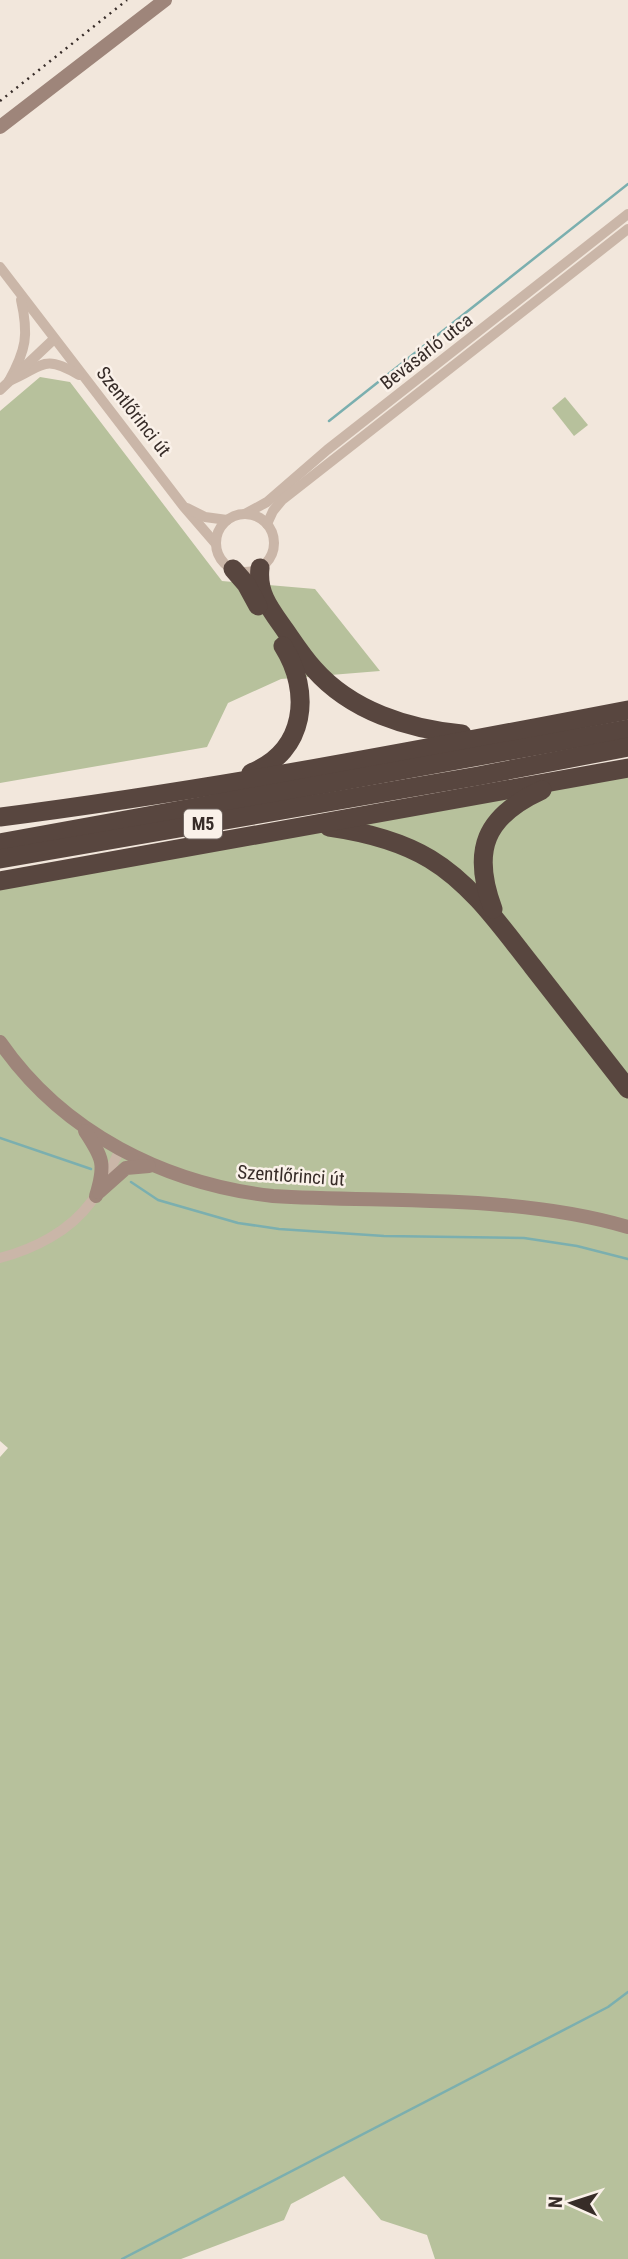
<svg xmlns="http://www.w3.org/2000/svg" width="628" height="2259" font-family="'Roboto Condensed',sans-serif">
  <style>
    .green { fill: #b7c19c }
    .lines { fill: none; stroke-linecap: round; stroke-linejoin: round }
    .stream { stroke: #7bafaf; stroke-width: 2.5 }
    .minor { stroke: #cab6a8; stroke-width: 10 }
    .secondary { stroke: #9e857a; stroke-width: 14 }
    .motorway { stroke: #58463f; stroke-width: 19 }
    .rail { stroke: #372c28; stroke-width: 2.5; stroke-dasharray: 2 5; stroke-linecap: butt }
    .labels { text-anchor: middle; stroke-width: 5; stroke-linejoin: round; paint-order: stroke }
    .shield { fill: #faf1e9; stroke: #726762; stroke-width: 2 }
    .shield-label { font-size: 18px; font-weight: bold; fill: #372c28 }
    .street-label { font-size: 19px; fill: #372c28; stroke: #faf1e9 }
  </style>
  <rect width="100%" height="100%" fill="#f2e7dc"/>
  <g class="green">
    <polygon points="40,377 70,382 222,581 315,589 380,671 281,679 228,703 207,747 0,783 0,411"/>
    <polygon points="565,397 588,425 574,436 552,408"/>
    <polygon points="628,775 628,2259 435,2259 427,2235 381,2220 344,2176 291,2204 284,2220 181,2259 0,2259 0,1457 8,1448 0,1441 0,888"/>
  </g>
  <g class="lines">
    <g class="stream">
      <polyline points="329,421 628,184"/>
      <polyline points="0,1138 91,1169"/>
      <polyline points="131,1182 158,1200 238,1223 279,1229 384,1236 524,1238 577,1246 628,1259"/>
      <polyline points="122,2259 608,2007 628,1992"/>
    </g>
    <g class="minor">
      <polyline points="0,267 184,507 216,544"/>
      <path d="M9 381C26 350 29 335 21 300"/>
      <path d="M9 381C43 367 42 353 79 375"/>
      <polyline points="0,390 54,339"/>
      <polyline points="187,508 205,517 227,520"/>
      <polyline points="245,514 267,502 327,450 628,214"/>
      <circle cx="245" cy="543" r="29"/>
      <polyline points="267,524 273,511 282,500 628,229"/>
      <path d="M0 1258C34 1249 70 1231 91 1202 103 1187 111 1167 120 1150"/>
    </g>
    <g class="secondary">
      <polyline points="0,127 165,0"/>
      <path d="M0 1042C63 1133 165 1184 273 1196 390 1203 515 1194 628 1227"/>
      <path d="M85 1131C103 1158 106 1164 96 1196"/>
      <polyline points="99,1192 126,1168 149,1166"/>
    </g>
    <g class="motorway">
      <path d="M260 568C257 594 271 610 285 630 294 643 303 657 314 669 351 711 408 729 462 734"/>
      <polyline points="233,569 246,584 258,606"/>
      <path d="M251 773C306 751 312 692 283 646"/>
      <path d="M0 817C211 790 420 750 628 710"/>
      <path d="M329 827C364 832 400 841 430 859 473 885 502 928 533 967 564 1007 596 1048 628 1089"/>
      <polyline points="0,843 628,729"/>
      <polyline points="0,859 478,776 628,747"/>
      <polyline points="0,881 628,768"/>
      <path d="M493 909C471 850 485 816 542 790"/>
    </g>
    <polyline class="rail" points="0,101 127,0"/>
  </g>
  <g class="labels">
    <rect class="shield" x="184" y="809.5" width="38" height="29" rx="5"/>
    <g class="shield-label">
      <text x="203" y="830">M5</text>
    </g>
    <g class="street-label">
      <text transform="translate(426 351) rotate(-38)" y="7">Bevásárló utca</text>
      <text transform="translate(134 411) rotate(52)" y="7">Szentlőrinci út</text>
      <text transform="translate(291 1175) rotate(4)" y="7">Szentlőrinci út</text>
    </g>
  </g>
  <g transform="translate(572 2203) rotate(273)" stroke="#faf1e9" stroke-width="5" paint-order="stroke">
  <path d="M0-5L12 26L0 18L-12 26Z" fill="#372c28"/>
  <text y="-10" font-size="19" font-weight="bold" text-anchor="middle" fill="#372c28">N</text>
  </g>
</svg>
